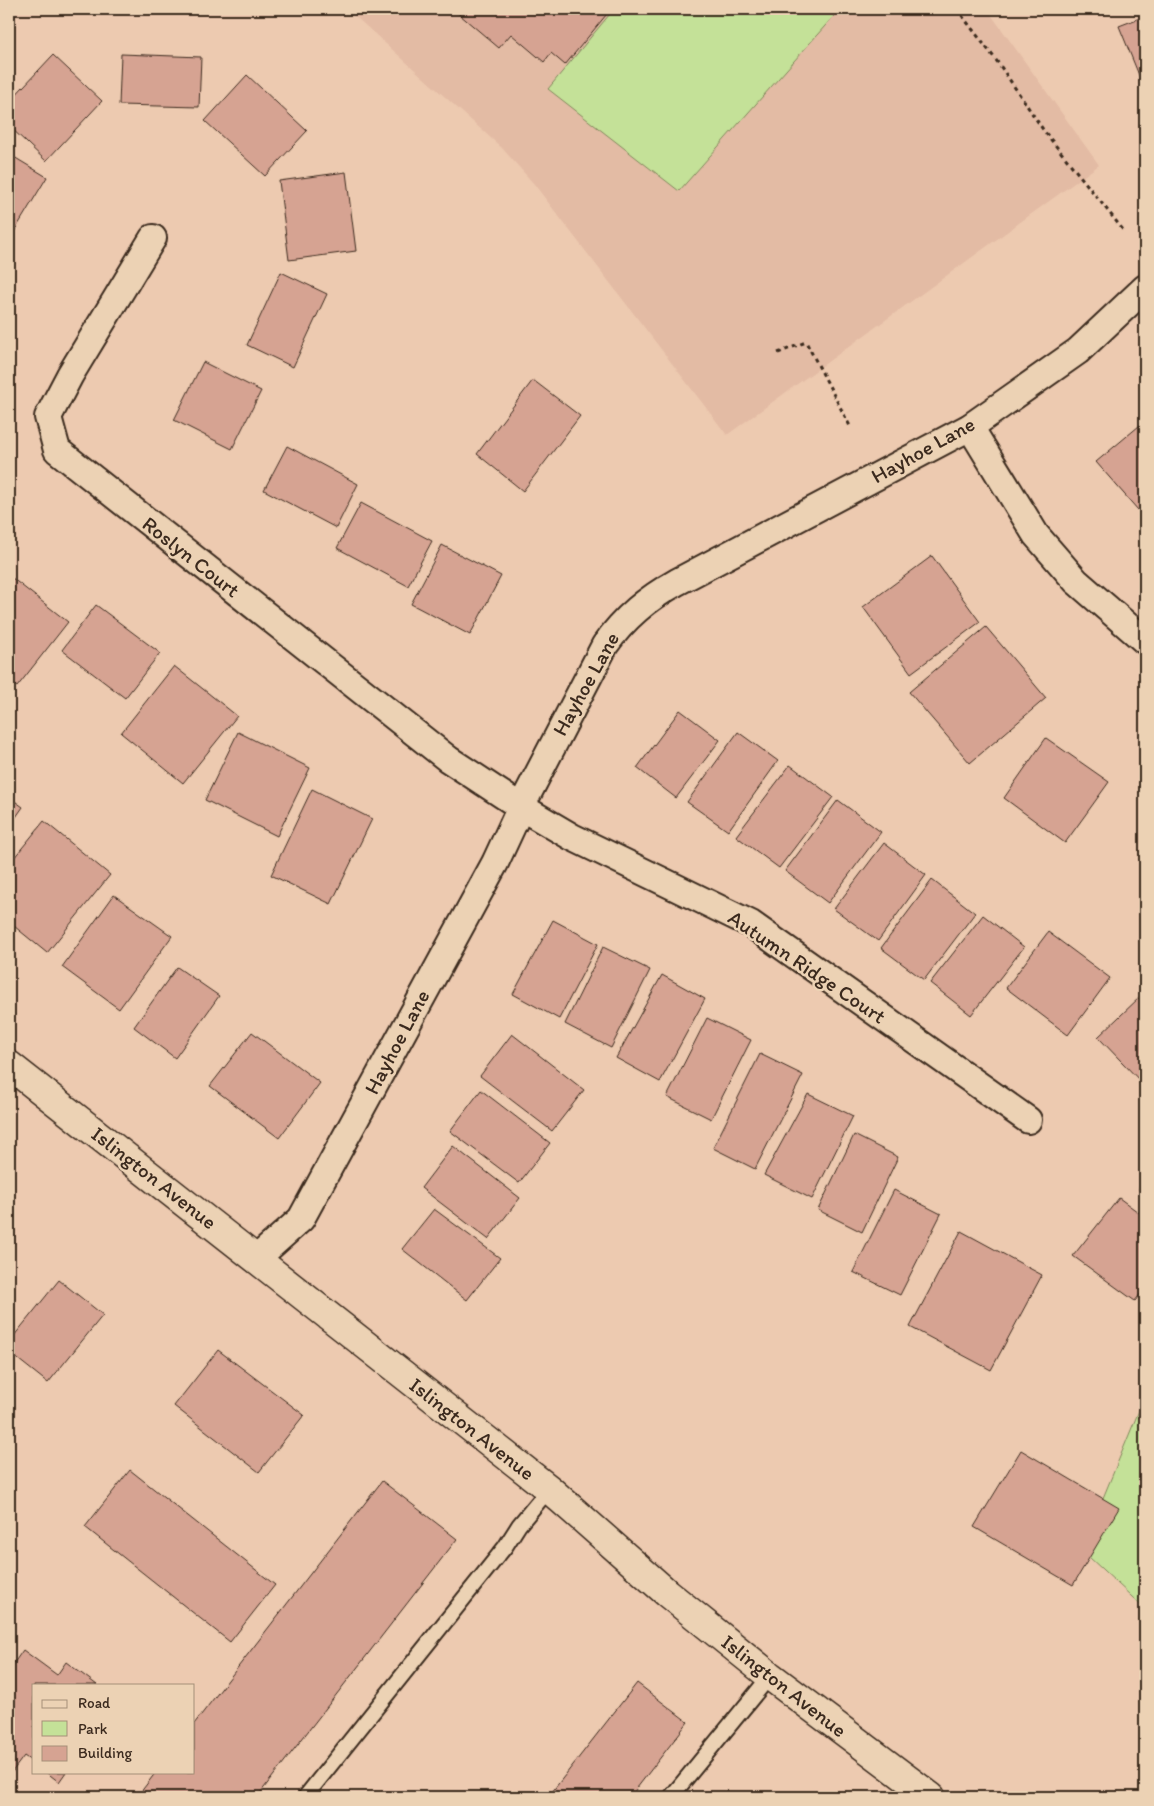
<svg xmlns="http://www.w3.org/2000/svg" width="1154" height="1806" font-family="Itim,sans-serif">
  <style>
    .built { fill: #e3bba4 }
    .green { fill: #c4e198; stroke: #80865b }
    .building { fill: #d6a392; stroke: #3b2a1e }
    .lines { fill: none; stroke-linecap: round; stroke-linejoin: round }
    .lane-casing { stroke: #3b2a1e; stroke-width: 18 }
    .street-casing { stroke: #3b2a1e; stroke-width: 30 }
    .secondary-casing { stroke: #3b2a1e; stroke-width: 31 }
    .path { stroke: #3b2a1e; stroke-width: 3; stroke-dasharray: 4 4; stroke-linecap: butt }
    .lane { stroke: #ecd2b4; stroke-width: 14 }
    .street { stroke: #ecd2b4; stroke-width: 26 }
    .secondary { stroke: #ecd2b4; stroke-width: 28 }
    .labels { text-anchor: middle; stroke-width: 5; stroke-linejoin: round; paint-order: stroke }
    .street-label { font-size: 21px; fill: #3b2a1e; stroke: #ecd2b4 }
  </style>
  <rect width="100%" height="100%" fill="#edcab0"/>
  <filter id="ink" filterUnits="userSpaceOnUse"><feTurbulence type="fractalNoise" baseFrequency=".02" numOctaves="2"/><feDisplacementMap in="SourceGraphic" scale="10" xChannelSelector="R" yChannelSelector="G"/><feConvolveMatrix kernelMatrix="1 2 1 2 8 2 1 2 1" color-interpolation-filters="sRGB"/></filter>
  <g filter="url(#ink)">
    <polygon class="built" points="347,9 987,9 1099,165 727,435 534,184 502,148"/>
    <g class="green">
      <polygon points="614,9 840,9 679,191 548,89"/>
      <polygon points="1145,1396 1145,1609 1075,1544 1103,1498"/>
    </g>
    <g class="building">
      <polygon points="453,9 611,9 565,65 551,53 544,62 511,34 499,48"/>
      <polygon points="1145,16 1145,90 1119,26"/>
      <polygon points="121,54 201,57 199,107 119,105"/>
      <polygon points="53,55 102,101 46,161 9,126 9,102"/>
      <polygon points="247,75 307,131 265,176 205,121"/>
      <polygon points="9,154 47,177 9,240"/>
      <polygon points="346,172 356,251 289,260 279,181"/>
      <polygon points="281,272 327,294 293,367 247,345"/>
      <polygon points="203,362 261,391 232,449 174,420"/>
      <polygon points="533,380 580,416 523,491 477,454"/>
      <polygon points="1145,421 1145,518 1096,462"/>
      <polygon points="287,446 358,484 336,528 264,490"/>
      <polygon points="361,503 432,541 408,586 337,548"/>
      <polygon points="442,545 501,576 470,635 411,604"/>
      <polygon points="932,556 980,622 911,673 863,607"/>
      <polygon points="12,578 68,622 17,687 9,681 9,582"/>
      <polygon points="96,605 160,653 125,698 62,650"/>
      <polygon points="986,627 1046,698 970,763 909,692"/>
      <polygon points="174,666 237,716 183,783 121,733"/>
      <polygon points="680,710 720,740 676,798 637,768"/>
      <polygon points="238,732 310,768 277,836 205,800"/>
      <polygon points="738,732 778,761 728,831 687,802"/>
      <polygon points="1046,738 1109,782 1065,843 1004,798"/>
      <polygon points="790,765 833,797 779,868 736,836"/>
      <polygon points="312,789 372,819 331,904 271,875"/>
      <polygon points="9,797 23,807 9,827"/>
      <polygon points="838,800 881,832 828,903 785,871"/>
      <polygon points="44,821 110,875 47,953 9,922 9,864"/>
      <polygon points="884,843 926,875 878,941 834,909"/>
      <polygon points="932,880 975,913 924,980 881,948"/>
      <polygon points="114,895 172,936 119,1009 62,967"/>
      <polygon points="983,915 1024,947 971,1015 930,983"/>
      <polygon points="553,920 598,944 559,1019 513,994"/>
      <polygon points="1048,932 1110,978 1068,1035 1006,988"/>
      <polygon points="603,947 650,970 611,1048 565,1024"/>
      <polygon points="177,967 219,996 175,1058 134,1027"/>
      <polygon points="662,975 705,999 660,1082 616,1058"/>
      <polygon points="1141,996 1145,1001 1145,1086 1098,1037"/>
      <polygon points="707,1018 751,1040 711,1119 667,1097"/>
      <polygon points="252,1032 320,1083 279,1138 210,1086"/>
      <polygon points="512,1034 584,1090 552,1131 480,1076"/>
      <polygon points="760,1054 803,1075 755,1169 713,1148"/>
      <polygon points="481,1090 550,1143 519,1183 450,1131"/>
      <polygon points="808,1094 853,1116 812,1199 764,1175"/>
      <polygon points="854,1135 898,1157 862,1232 818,1210"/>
      <polygon points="1145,1137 1145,1191 1139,1190"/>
      <polygon points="453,1146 520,1198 488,1239 421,1188"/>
      <polygon points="894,1190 941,1214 900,1295 853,1272"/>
      <polygon points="1119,1198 1145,1217 1145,1288 1135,1301 1073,1256"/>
      <polygon points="434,1209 500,1258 467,1300 402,1249"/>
      <polygon points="961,1231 1042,1275 991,1370 910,1327"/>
      <polygon points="59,1280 103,1315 48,1383 9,1352 9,1342"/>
      <polygon points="218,1350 304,1415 259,1472 174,1406"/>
      <polygon points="1021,1450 1119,1508 1073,1585 974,1527"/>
      <polygon points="130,1470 275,1585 230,1642 85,1527"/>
      <polygon points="382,1481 457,1539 257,1797 137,1797 156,1772 194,1772 194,1724"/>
      <polygon points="23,1650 57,1675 66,1662 97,1685 34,1685 34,1763 24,1756 9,1776 9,1670"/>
      <polygon points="637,1683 688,1722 630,1797 548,1797"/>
      <polygon points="46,1772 66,1772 59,1782"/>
    </g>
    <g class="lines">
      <g class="lane-casing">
        <g id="lane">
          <polyline points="305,1797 505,1547 519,1525 549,1489"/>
          <polyline points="671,1797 770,1676"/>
        </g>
      </g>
      <g class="street-casing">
        <g id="street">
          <polyline points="153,238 70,375 48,417 57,450 448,759 521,807 572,837 751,924 1028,1120"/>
          <polyline points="970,427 1036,535 1076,581 1145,641"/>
          <path d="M256 1259 301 1219 495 863 521 807 605 645C625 617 647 599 677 582L970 427 1078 351 1145 288"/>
        </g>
      </g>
      <g class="secondary-casing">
        <polyline id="secondary" points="9,1065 549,1489 667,1593 770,1676 931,1797"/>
      </g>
      <g class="path">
        <polyline points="957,9 999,64 1044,131 1124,231"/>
        <polyline points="778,353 806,342 850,426"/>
      </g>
      <use href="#lane" class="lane"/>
      <use href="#street" class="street"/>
      <use href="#secondary" class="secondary"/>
    </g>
  </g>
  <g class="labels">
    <g class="street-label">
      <text transform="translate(923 450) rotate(-29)" y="7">Hayhoe Lane</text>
      <text transform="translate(191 557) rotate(38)" y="7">Roslyn Court</text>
      <text transform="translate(586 684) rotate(-61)" y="7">Hayhoe Lane</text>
      <text transform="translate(807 967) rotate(34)" y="7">Autumn Ridge Court</text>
      <text transform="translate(397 1042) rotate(-62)" y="7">Hayhoe Lane</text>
      <text transform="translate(154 1178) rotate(38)" y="7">Islington Avenue</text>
      <text transform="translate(472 1429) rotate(38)" y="7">Islington Avenue</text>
      <text transform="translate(784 1686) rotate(38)" y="7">Islington Avenue</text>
    </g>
  </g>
  <rect width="1154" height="1806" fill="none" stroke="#ecd2b4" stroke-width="30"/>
  <rect x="15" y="15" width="1124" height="1776" fill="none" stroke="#3b2a1e" stroke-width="2" filter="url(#ink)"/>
  <rect x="32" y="1684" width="162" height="90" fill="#ecd2b4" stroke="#a58f78"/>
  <rect x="42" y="1700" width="25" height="8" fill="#ecd2b4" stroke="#a58f78"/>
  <text x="78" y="1708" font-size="15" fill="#3b2a1e">Road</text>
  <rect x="42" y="1721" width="25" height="15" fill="#c4e198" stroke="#a58f78"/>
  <text x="78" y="1734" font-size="15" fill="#3b2a1e">Park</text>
  <rect x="42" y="1746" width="25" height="15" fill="#d6a392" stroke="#a58f78"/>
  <text x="78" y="1758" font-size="15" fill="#3b2a1e">Building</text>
</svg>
